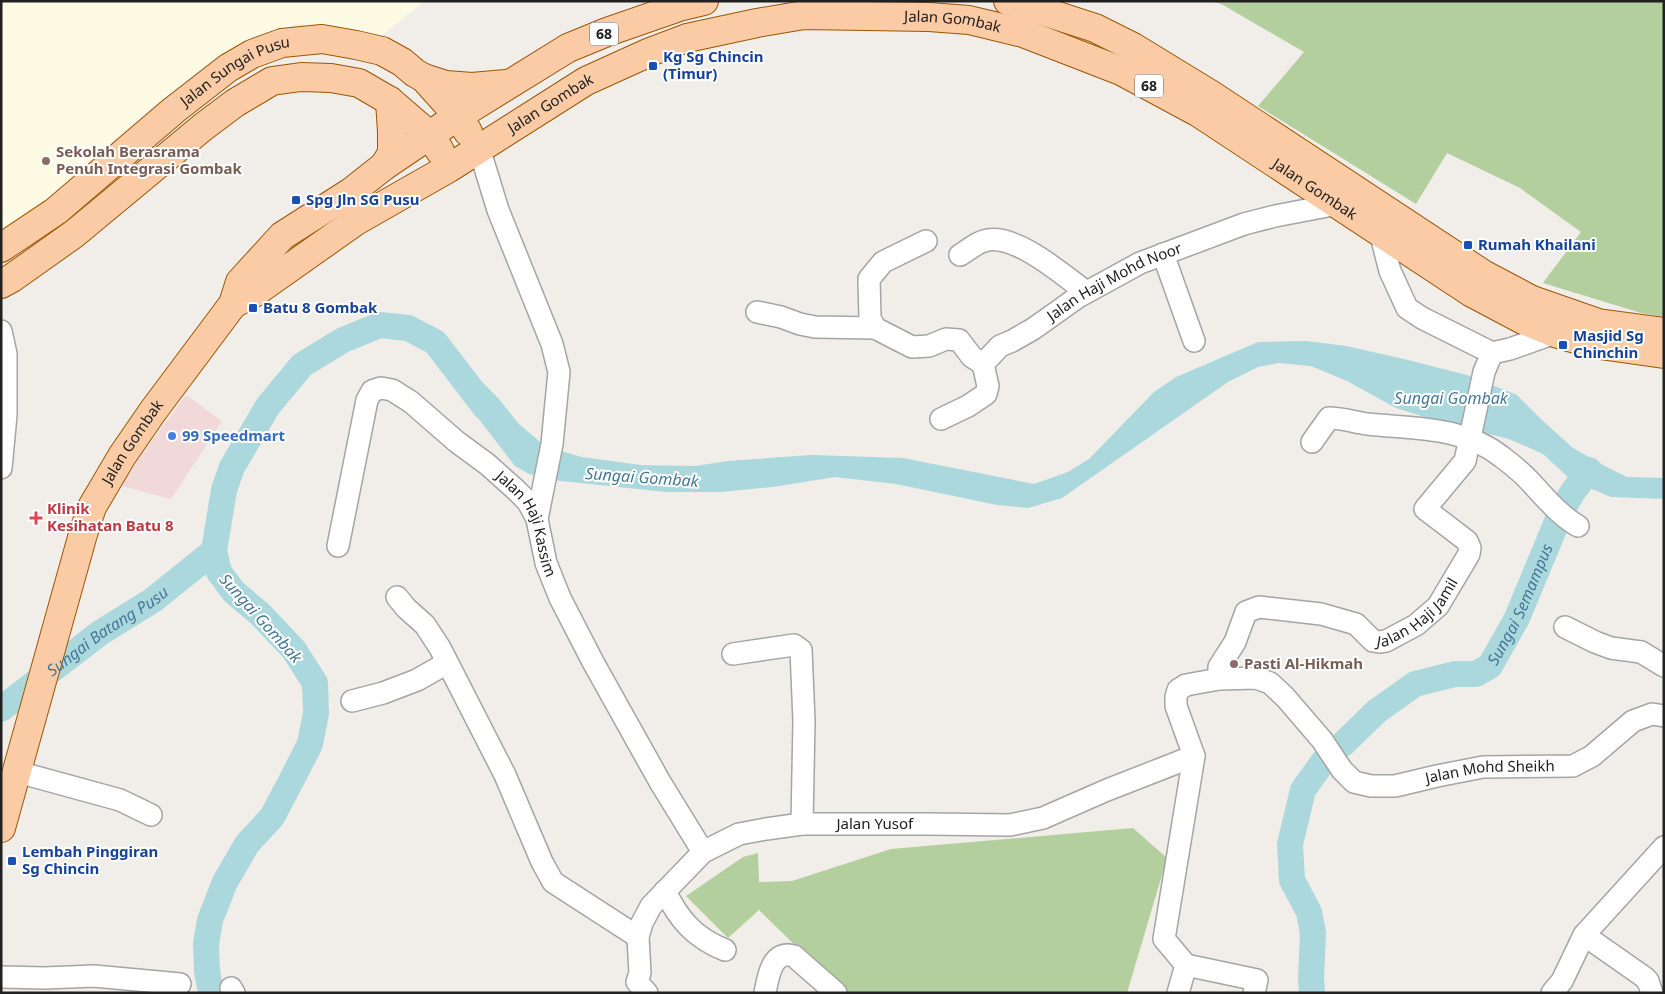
<svg xmlns="http://www.w3.org/2000/svg" width="1665" height="994" font-family="'Noto Sans',sans-serif">
  <style>
    .commercial { fill: #f1d9da }
    .education { fill: #fefbe4 }
    .forest { fill: #b3cf9e }
    .water { fill: #aad8dd }
    .lines { fill: none; stroke-linecap: round; stroke-linejoin: round }
    .river { stroke: #aad8dd; stroke-width: 26 }
    .minor-casing { stroke: #a5a5a5; stroke-width: 24 }
    .major-casing { stroke: #9b5604; stroke-width: 30 }
    .minor { stroke: #fff; stroke-width: 21 }
    .major { stroke: #facba5; stroke-width: 28 }
    .transit-dot { fill: #1a4fb4; stroke: #fff; stroke-width: 2 }
    .education-dot { fill: #8d6e63; stroke: #fff; stroke-width: 2 }
    .shop-dot { fill: #3f7fe0; stroke: #fff; stroke-width: 2 }
    .health-dot { fill: #e0444e; stroke: #fff; stroke-width: 2 }
    .labels { text-anchor: middle; stroke-width: 4; stroke-linejoin: round; paint-order: stroke }
    .shield { fill: #fff; stroke: #646464; stroke-width: 1 }
    .shield-label { font-size: 14px; font-weight: bold; fill: #212121 }
    .street-label { font-size: 15px; fill: #212121; stroke: #fff }
    .transit-label { font-size: 15px; font-weight: bold; fill: #164399; stroke: #fff; text-anchor: start }
    .education-label { font-size: 15px; font-weight: bold; fill: #785e54; stroke: #fff; text-anchor: start }
    .shop-label { font-size: 15px; font-weight: bold; fill: #366cbe; stroke: #fff; text-anchor: start }
    .health-label { font-size: 15px; font-weight: bold; fill: #be3a42; stroke: #fff; text-anchor: start }
    .water-label { font-size: 16px; font-style: italic; fill: #467998; stroke: #fff }
  </style>
  <rect width="100%" height="100%" fill="#f1ede8"/>
  <polygon class="commercial" points="186,395 222,421 171,499 121,486 142,454"/>
  <polygon class="education" points="1,1 425,1 382,35 296,24 216,57 152,107 30,215 1,233"/>
  <g class="forest">
    <polygon points="1213,1 1664,1 1664,317 1641,313 1543,283 1581,232 1520,188 1447,153 1416,204 1258,106 1304,52 1223,5"/>
    <polygon points="1133,828 1167,858 1127,993 844,993 759,910 728,938 686,896 743,857 758,853 759,882 792,881 891,849"/>
  </g>
  <polygon class="water" points="1307,341 1346,346 1404,359 1467,375 1517,395 1543,421 1573,448 1603,465 1627,477 1664,478 1664,499 1611,497 1571,480 1543,454 1509,439 1447,424 1396,408 1347,381 1311,366 1279,363 1258,367 1228,382 1062,498 1028,508 997,505 896,484 835,477 773,487 720,492 666,492 552,480 529,474 515,466 457,391 471,371 498,398 519,424 546,447 582,457 641,465 695,466 728,461 811,455 903,458 1034,484 1068,472 1089,459 1154,392 1176,377 1258,342"/>
  <g class="lines">
    <g class="river">
      <path id="s1" d="M1 709 100 633 153 600 214 551"/>
      <path id="s2" d="M1343 744 1377 711 1415 684 1455 674H1476L1490 666 1517 618 1561 512 1572 493 1589 470"/>
      <polyline points="211,993 207,971 206,944 210,920 225,882 247,844 272,817 290,783 310,744 316,713 315,683 294,650 260,614 234,592 219,572 214,551 224,490 232,467 268,406 302,365 343,340 380,325 408,328 435,342 485,407"/>
      <polyline points="1312,993 1311,979 1313,933 1309,912 1292,880 1290,844 1303,790 1323,762"/>
    </g>
    <g class="minor-casing">
      <g id="minor">
        <polyline points="479,148 498,210 552,344 559,372 552,444 537,519"/>
        <polyline points="1380,232 1390,271 1407,308 1422,318 1492,353 1510,349 1555,333"/>
        <polyline points="926,241 883,262 869,279 870,318 875,328 912,347 929,346 946,339 959,340 972,357 983,364"/>
        <polyline points="1163,254 1194,341"/>
        <path d="M960 255C967 251 976 243 984 241 1013 231 1063 275 1086 292"/>
        <polyline points="757,312 781,317 800,324 815,327 875,328"/>
        <polyline points="1,331 6,354 6,415 1,468"/>
        <path id="s3" d="M941 419 968 406 986 394 988 386 983 364 1000 346 1012 341 1033 329 1078 297 1140 263 1244 224 1275 216 1338 204"/>
        <path d="M1312 442 1329 418C1342 418 1354 422 1367 424 1414 429 1463 426 1502 457 1514 466 1526 476 1536 488 1549 502 1561 516 1578 526"/>
        <path id="s4" d="M338 546 367 400 372 391 381 388 392 390 411 402 457 442 487 464 515 489 528 502 537 519 546 563 560 598 593 662 660 782 703 852"/>
        <polyline points="397,597 406,608 425,625 440,648 505,775 542,862 553,882 638,937"/>
        <polyline points="1565,627 1595,642 1611,648 1641,652 1664,666"/>
        <polyline points="733,654 794,645 801,650 804,721 802,824"/>
        <path id="s5" d="M1219 679V667L1235 642 1246 612 1259 607 1321 614 1356 624 1373 641 1379 642 1386 641 1416 625 1438 606 1469 554 1470 548 1467 541 1425 509 1465 461 1484 372 1492 353"/>
        <polyline points="352,701 383,693 417,680 447,663"/>
        <polyline points="18,772 120,800 151,815"/>
        <path d="M665 891C679 920 695 938 725 950"/>
        <polyline points="1584,935 1644,977 1648,981 1652,993"/>
        <polyline points="1,977 45,978 94,976 180,984"/>
        <polyline points="231,988 234,993"/>
        <path id="s6" d="M647 993 637 982 640 973 638 937 642 923 651 906 703 852 739 834 766 829 802 824H928L1010 825 1043 818 1107 790 1194 756"/>
        <path d="M765 993C768 977 772 949 794 956L836 993"/>
        <polyline points="1178,993 1186,965"/>
        <path id="s7" d="M1254 993 1257 980 1186 965 1164 939 1194 756 1176 706V697L1178 690 1186 685 1219 679 1256 678 1270 683 1285 697 1322 740 1342 770 1354 782 1371 786H1395L1437 776 1483 767 1573 766 1592 756 1633 721 1652 714 1664 716"/>
        <polyline points="1552,993 1562,981 1584,935 1664,847"/>
      </g>
    </g>
    <g class="major-casing">
      <g id="major">
        <polyline points="1008,1 1033,8 1095,28 1133,47 1210,94 1483,274 1532,300 1598,323 1664,332"/>
        <polyline points="424,78 446,85 472,87 506,84"/>
        <polyline points="384,166 392,153 392,132 390,101"/>
        <path id="s8" d="M1 248 56 211 174 110 228 68 252 54 282 43 322 39 356 45 382 51 402 62 415 73 424 78 458 116 468 132"/>
        <polyline points="1,284 12,278 74,234 203,127 235,103 272,81 301,77 331,78 359,83 390,101 419,126 430,135 440,151"/>
        <path id="s9" d="M233 304 254 293 356 221 449 168 586 81 650 52 687 38 757 23 804 15 929 17 969 20 1023 33 1121 71 1199 113 1472 293 1523 320 1555 333 1593 344 1664 354"/>
        <path id="s10" d="M1 828 83 534 92 507 122 456 153 411 233 304 240 282 282 236 351 192 384 166 458 116 568 48 607 32 679 7 704 1"/>
      </g>
    </g>
    <use href="#minor" class="minor"/>
    <use href="#major" class="major"/>
  </g>
  <g class="transit-dot">
    <rect x="648" y="61" width="10" height="10" rx="2.5"/>
    <rect x="291" y="195" width="10" height="10" rx="2.5"/>
    <rect x="1463" y="240" width="10" height="10" rx="2.5"/>
    <rect x="248" y="303" width="10" height="10" rx="2.5"/>
    <rect x="1558" y="340" width="10" height="10" rx="2.5"/>
    <rect x="7" y="856" width="10" height="10" rx="2.5"/>
  </g>
  <g class="education-dot">
    <circle cx="46" cy="161" r="5"/>
    <circle cx="1234" cy="664" r="5"/>
  </g>
  <circle class="shop-dot" cx="172" cy="436" r="5"/>
  <path class="health-dot" d="M33.5 510.5h5v5h5v5h-5v5h-5v-5h-5v-5h5z"/>
  <g class="labels">
    <g class="shield">
      <rect x="590" y="22.5" width="28" height="23" rx="4"/>
      <rect x="1135" y="74.5" width="28" height="23" rx="4"/>
    </g>
    <g class="shield-label">
      <text x="604" y="39">68</text>
      <text x="1149" y="91">68</text>
    </g>
    <g class="street-label">
      <text dy="5" stroke="none"><textPath href="#s9" startOffset="796">Jalan Gombak</textPath></text>
      <text dy="5" stroke="none"><textPath href="#s8" startOffset="295">Jalan Sungai Pusu</textPath></text>
      <text dy="5" stroke="none"><textPath href="#s9" startOffset="376">Jalan Gombak</textPath></text>
      <text dy="5" stroke="none"><textPath href="#s9" startOffset="1200">Jalan Gombak</textPath></text>
      <text dy="5" stroke="none"><textPath href="#s3" startOffset="239">Jalan Haji Mohd Noor</textPath></text>
      <text dy="5" stroke="none"><textPath href="#s10" startOffset="410">Jalan Gombak</textPath></text>
      <text dy="5" stroke="none"><textPath href="#s4" startOffset="375">Jalan Haji Kassim</textPath></text>
      <text dy="5" stroke="none"><textPath href="#s5" startOffset="266">Jalan Haji Jamil</textPath></text>
      <text dy="5" stroke="none"><textPath href="#s7" startOffset="738">Jalan Mohd Sheikh</textPath></text>
      <text dy="5" stroke="none"><textPath href="#s6" startOffset="346">Jalan Yusof</textPath></text>
    </g>
    <g class="transit-label">
      <text x="663" y="62">Kg Sg Chincin<tspan x="663" dy="17">(Timur)</tspan></text>
      <text x="306" y="205">Spg Jln SG Pusu</text>
      <text x="1478" y="250">Rumah Khailani</text>
      <text x="263" y="313">Batu 8 Gombak</text>
      <text x="1573" y="341">Masjid Sg<tspan x="1573" dy="17">Chinchin</tspan></text>
      <text x="22" y="857">Lembah Pinggiran<tspan x="22" dy="17">Sg Chincin</tspan></text>
    </g>
    <g class="education-label">
      <text x="56" y="157">Sekolah Berasrama<tspan x="56" dy="17">Penuh Integrasi Gombak</tspan></text>
      <text x="1244" y="669">Pasti Al-Hikmah</text>
    </g>
    <g class="shop-label">
      <text x="182" y="441">99 Speedmart</text>
    </g>
    <g class="health-label">
      <text x="47" y="514">Klinik<tspan x="47" dy="17">Kesihatan Batu 8</tspan></text>
    </g>
    <g class="water-label">
      <text x="1451" y="404">Sungai Gombak</text>
      <text transform="translate(642 477) rotate(4)" y="6">Sungai Gombak</text>
      <text dy="6" stroke="none"><textPath href="#s2" startOffset="241">Sungai Semampus</textPath></text>
      <text transform="translate(261 618) rotate(48)" y="6">Sungai Gombak</text>
      <text dy="6" stroke="none"><textPath href="#s1" startOffset="132">Sungai Batang Pusu</textPath></text>
    </g>
  </g>
  <rect width="1665" height="994" fill="none" stroke="#212121" stroke-width="5"/>
</svg>
